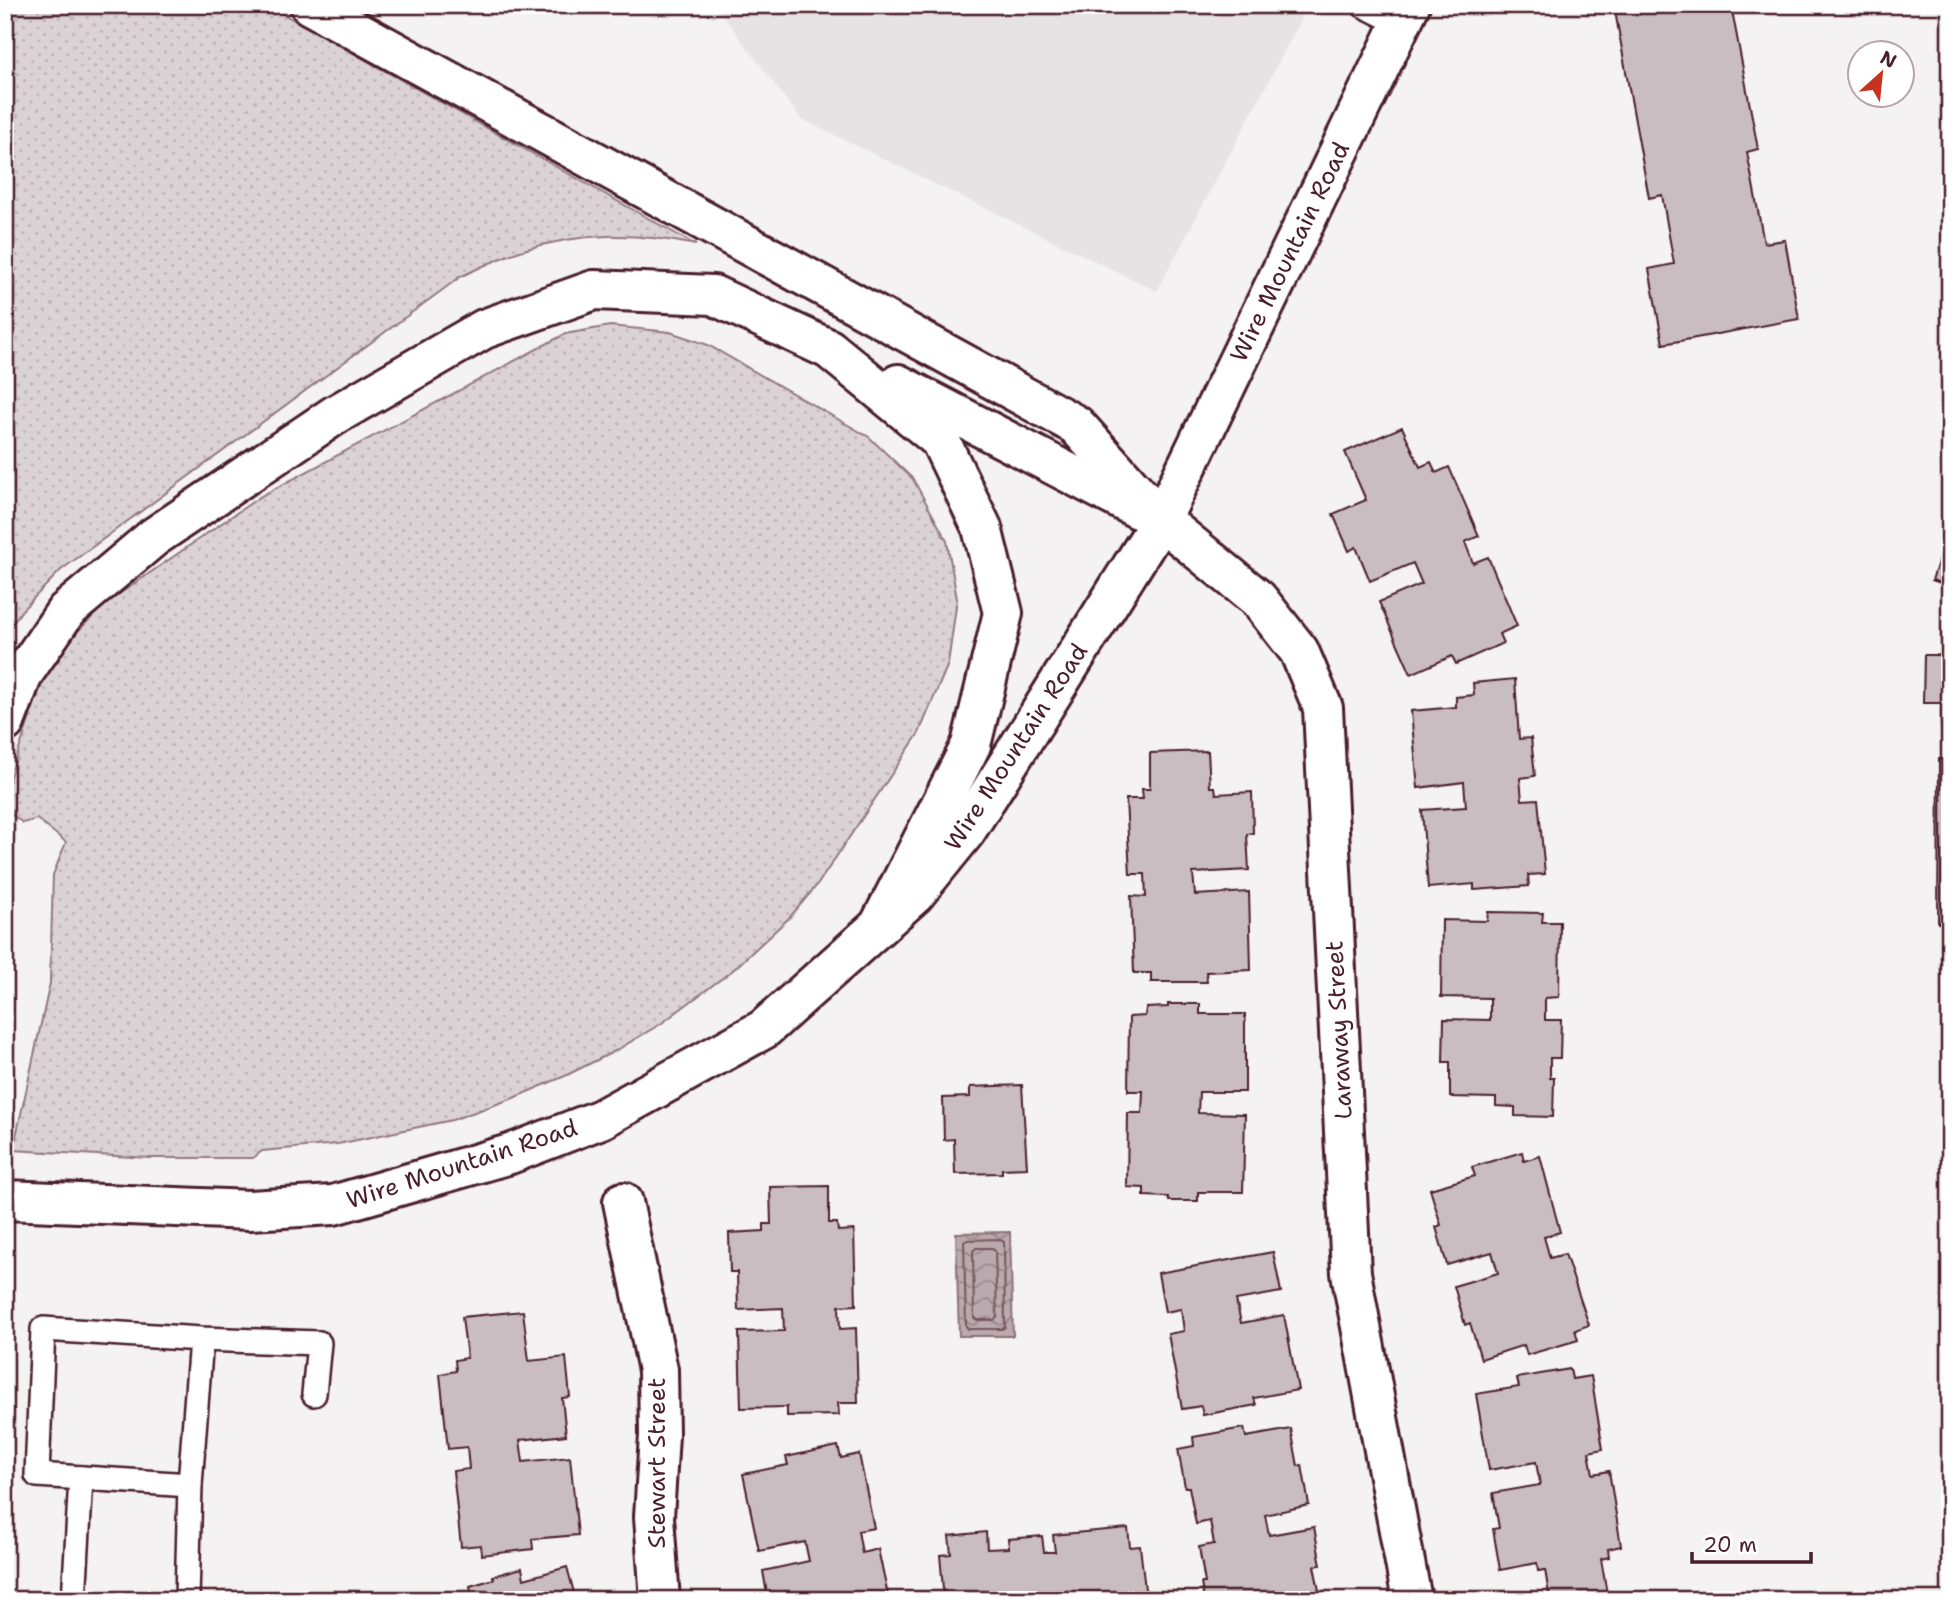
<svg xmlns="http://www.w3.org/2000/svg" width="1955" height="1605" font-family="'Shantell Sans',sans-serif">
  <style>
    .built { fill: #e7e2e3 }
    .green { fill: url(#green-dots); stroke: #927880; stroke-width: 2 }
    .water { fill: url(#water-waves); stroke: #8d727a; stroke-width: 2 }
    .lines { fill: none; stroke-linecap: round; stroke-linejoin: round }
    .shore { stroke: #77565f; stroke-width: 2 }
    .building { fill: #cabdc1; stroke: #4a1f2b; stroke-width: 2 }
    .lane-casing { stroke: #4a1f2b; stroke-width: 28 }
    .street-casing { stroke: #4a1f2b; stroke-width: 44 }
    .secondary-casing { stroke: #4a1f2b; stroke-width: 44 }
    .primary-casing { stroke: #4a1f2b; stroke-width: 44 }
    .lane { stroke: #fff; stroke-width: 23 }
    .street { stroke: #fff; stroke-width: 38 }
    .secondary { stroke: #fff; stroke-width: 38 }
    .primary { stroke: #fff; stroke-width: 38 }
    .labels { text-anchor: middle; stroke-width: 5; stroke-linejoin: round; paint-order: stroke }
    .street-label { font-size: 24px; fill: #4a1f2b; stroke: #fff }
  </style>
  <defs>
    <pattern id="green-dots" width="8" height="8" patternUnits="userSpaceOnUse" patternTransform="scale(1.75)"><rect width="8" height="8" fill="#dbd2d5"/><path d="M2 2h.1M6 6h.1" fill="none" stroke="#bdb4b7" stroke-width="1.8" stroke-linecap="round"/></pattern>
    <pattern id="water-waves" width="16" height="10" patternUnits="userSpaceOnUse" patternTransform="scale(1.75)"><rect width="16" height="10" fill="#baa9ae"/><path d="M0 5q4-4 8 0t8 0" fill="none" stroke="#99898e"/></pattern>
  </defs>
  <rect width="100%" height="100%" fill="#f4f2f2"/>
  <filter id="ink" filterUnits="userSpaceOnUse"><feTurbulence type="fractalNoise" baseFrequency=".0143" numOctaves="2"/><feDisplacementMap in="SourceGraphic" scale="14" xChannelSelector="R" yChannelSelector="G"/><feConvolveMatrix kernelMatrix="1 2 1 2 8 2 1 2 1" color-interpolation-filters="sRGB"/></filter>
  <g filter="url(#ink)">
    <polygon class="built" points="715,5 1309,5 1157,291 801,119"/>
    <g class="green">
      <path d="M5 5H267L696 245C636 232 580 232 520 251 499 258 479 268 460 277L61 570 22 610 5 634Z"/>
      <polygon points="610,326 670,332 708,345 869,437 913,479 947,541 957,599 948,664 919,733 818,884 790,917 733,970 662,1023 615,1051 565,1076 511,1099 452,1120 338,1144 262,1151 253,1158 150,1158 13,1150 50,983 53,875 66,842 37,819 23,823 5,810 5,791 39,691 60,649 105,604 261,496 565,334"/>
    </g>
    <polygon class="water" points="1010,1232 1013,1336 959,1336 956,1233"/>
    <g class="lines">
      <g class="shore">
        <polygon points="1000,1239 1004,1242 1005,1327 1002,1329 968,1329 966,1326 964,1242 967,1240"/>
        <polygon points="976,1248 992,1248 995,1251 997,1317 994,1320 977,1320 974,1318 973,1251"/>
      </g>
    </g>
    <g class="building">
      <polygon points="1627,5 1731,5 1758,149 1747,152 1764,243 1785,240 1799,319 1663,344 1649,269 1674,264 1662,195 1649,198 1615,11 1627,9"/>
      <polygon points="1402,427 1420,467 1431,462 1436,473 1449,467 1479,536 1465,542 1473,563 1488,557 1517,626 1499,634 1503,643 1456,664 1452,656 1411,674 1379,602 1422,584 1413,563 1370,581 1356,547 1349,551 1333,514 1366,500 1345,452"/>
      <polygon points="1950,526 1950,586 1932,580"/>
      <polygon points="1942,632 1950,632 1950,726 1941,726 1942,703 1923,703 1924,655 1941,655"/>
      <polygon points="1515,679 1519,739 1531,738 1535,776 1520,778 1522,800 1538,799 1545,874 1528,875 1529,886 1474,890 1474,884 1428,888 1422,810 1466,807 1464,782 1418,788 1411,711 1456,707 1456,697 1474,695 1473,683"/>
      <polygon points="1208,751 1210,787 1215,787 1216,794 1252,792 1253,833 1247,834 1249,870 1193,873 1195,895 1249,892 1251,970 1206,972 1207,982 1151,982 1151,973 1134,973 1131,896 1146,897 1145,874 1130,874 1126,799 1143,799 1142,789 1150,789 1150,753"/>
      <polygon points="1939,759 1950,759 1950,923 1938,923"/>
      <polygon points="1488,912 1543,913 1542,922 1560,922 1559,997 1545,998 1545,1020 1561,1020 1560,1058 1550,1058 1550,1078 1554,1078 1553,1117 1515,1116 1515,1107 1496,1106 1496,1098 1450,1097 1450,1062 1443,1062 1444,1019 1490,1020 1490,998 1441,997 1442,920 1487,921"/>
      <polygon points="1168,1004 1200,1004 1200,1014 1245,1014 1245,1092 1199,1092 1198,1113 1245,1114 1243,1192 1198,1192 1198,1201 1169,1201 1168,1197 1144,1196 1144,1188 1127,1187 1128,1113 1142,1113 1143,1091 1128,1091 1129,1017 1145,1016 1146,1008 1168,1007"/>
      <polygon points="1022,1085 1027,1168 1002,1169 1002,1173 955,1174 954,1139 944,1140 943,1098 970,1097 970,1087"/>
      <polygon points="1522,1152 1524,1161 1540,1156 1560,1232 1544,1237 1550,1258 1565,1254 1589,1325 1575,1330 1578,1340 1527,1355 1524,1345 1481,1359 1470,1323 1465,1325 1454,1286 1498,1273 1492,1252 1447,1265 1436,1227 1441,1225 1430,1189 1475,1176 1472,1167"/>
      <polygon points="829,1186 829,1223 837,1223 838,1231 854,1230 856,1305 839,1306 840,1329 856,1328 858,1403 838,1403 839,1415 787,1416 787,1407 741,1408 739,1332 784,1331 783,1308 738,1310 737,1272 730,1272 729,1233 764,1231 764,1224 771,1224 770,1187"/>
      <polygon points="1273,1252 1281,1292 1236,1300 1241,1323 1284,1315 1298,1390 1254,1398 1256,1405 1203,1415 1201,1406 1182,1409 1168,1334 1184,1331 1181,1309 1165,1312 1158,1273"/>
      <polygon points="523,1311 529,1361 566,1357 570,1397 562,1398 566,1435 520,1440 523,1462 570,1457 578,1535 532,1539 533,1549 482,1555 481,1545 461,1547 453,1471 469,1469 467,1447 448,1449 440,1374 456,1371 455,1360 467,1358 462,1317"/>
      <polygon points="1570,1369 1572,1379 1591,1376 1603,1449 1589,1452 1593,1474 1609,1471 1621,1546 1608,1549 1609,1557 1601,1559 1607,1594 1576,1600 1550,1600 1545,1570 1538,1571 1537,1563 1500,1570 1493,1529 1499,1528 1493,1493 1540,1485 1536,1462 1489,1470 1476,1394 1519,1387 1517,1378"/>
      <polygon points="1244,1428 1246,1437 1291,1429 1298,1466 1302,1465 1309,1505 1265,1515 1269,1535 1314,1527 1321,1565 1314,1566 1321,1600 1204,1600 1201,1583 1205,1583 1199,1547 1214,1544 1210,1521 1196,1524 1189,1487 1185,1487 1178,1449 1194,1446 1193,1437"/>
      <polygon points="838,1446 841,1458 859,1454 874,1528 858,1531 862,1553 878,1549 889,1600 768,1600 763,1571 809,1561 805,1542 759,1551 743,1474 788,1465 786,1457"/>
      <polygon points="1128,1528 1130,1547 1140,1546 1146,1598 1049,1600 1048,1596 1031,1598 1031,1600 944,1600 940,1555 951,1554 949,1536 986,1532 987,1549 1009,1548 1008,1539 1042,1536 1044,1552 1055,1552 1053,1535"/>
      <polygon points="567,1567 576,1600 457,1600 472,1596 470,1586 494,1579 493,1576 522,1568 524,1579"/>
    </g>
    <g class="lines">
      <g class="lane-casing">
        <g id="lane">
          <polyline points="1363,5 1401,24"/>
          <polyline points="201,1339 43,1329 37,1475 190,1485 201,1339 319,1343 314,1394"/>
          <polyline points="74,1600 81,1478"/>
          <polyline points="187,1600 190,1485"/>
        </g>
      </g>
      <g class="street-casing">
        <g id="street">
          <polyline points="1161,520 1258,599 1299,651 1323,708 1351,1273 1412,1600"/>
          <polyline points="623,1202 658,1370 659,1435 654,1517 660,1600"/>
        </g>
      </g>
      <g class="secondary-casing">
        <polyline id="secondary" points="5,1200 250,1210 333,1205 510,1154 601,1119 764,1029 915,894 966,831 1161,520 1410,5"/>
      </g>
      <g class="primary-casing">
        <g id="primary">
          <polyline points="310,5 1076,425 1161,520"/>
          <polyline points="898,384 1140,510"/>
          <polyline points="5,722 23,674 66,611 154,537 335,415 484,329 594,290 713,295 829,349 940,440 982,528 1003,613 971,745 879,926"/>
        </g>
      </g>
      <use href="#lane" class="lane"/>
      <use href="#street" class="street"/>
      <use href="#secondary" class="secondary"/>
      <use href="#primary" class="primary"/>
    </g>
  </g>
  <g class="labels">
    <g class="street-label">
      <text transform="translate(1290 252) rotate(-64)" y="8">Wire Mountain Road</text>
      <text transform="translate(1016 747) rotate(-57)" y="8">Wire Mountain Road</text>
      <text transform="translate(1339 1030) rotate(-93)" y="8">Laraway Street</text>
      <text transform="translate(462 1164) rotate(-18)" y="8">Wire Mountain Road</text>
      <text transform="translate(657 1463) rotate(-90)" y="8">Stewart Street</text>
    </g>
  </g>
  <rect width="1955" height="1605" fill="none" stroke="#fff" stroke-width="28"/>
  <rect x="14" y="14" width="1927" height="1577" fill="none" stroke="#4a1f2b" stroke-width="2.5" filter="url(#ink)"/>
  <g transform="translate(1881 74) rotate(27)"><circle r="33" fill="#ffffff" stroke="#b7a5aa" stroke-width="2"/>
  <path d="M0-5L12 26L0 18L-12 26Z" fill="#c8321e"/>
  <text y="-10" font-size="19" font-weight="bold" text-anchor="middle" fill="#4a1f2b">N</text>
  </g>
  <path d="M1692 1552v10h119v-10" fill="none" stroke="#4a1f2b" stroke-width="3.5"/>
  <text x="1703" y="1552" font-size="21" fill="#4a1f2b" stroke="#ffffff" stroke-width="5" paint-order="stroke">20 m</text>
</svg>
